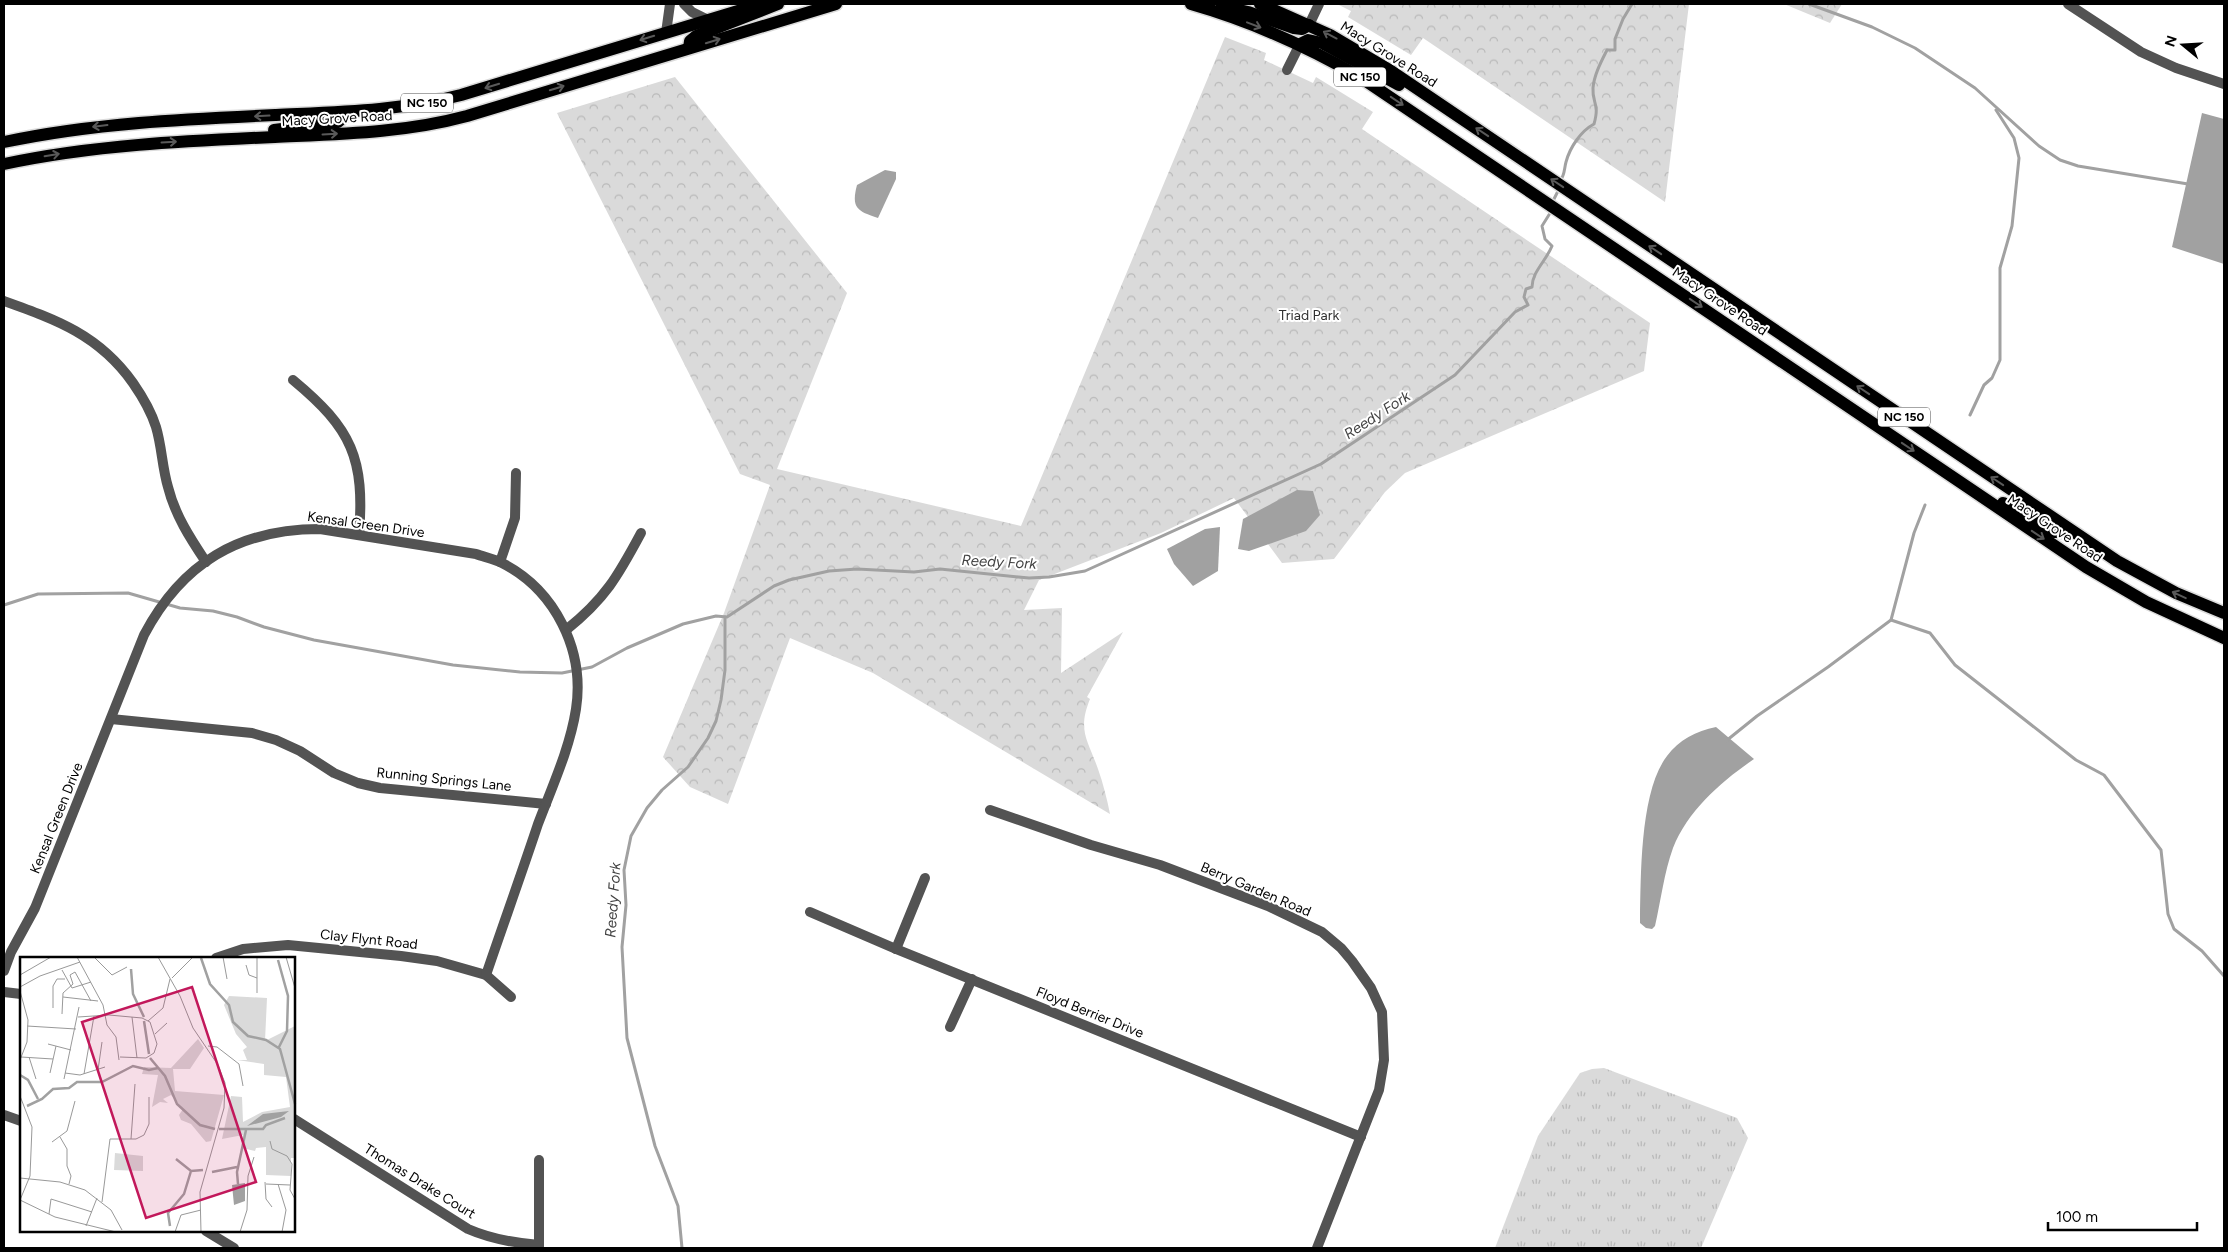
<svg xmlns="http://www.w3.org/2000/svg" width="2228" height="1252" font-family="Figtree,sans-serif">
  <style>
    .grass { fill: url(#grass-tufts) }
    .park { fill: url(#park-crowns) }
    .water { fill: #a1a1a1 }
    .lines { fill: none; stroke-linecap: round; stroke-linejoin: round }
    .stream { stroke: #a1a1a1; stroke-width: 3 }
    .primary-casing { stroke: #dbdbdb; stroke-width: 15 }
    .street { stroke: #535353; stroke-width: 10 }
    .primary { stroke: #000; stroke-width: 12 }
    .oneway { stroke: #595959 }
    .labels { text-anchor: middle; stroke-width: 4; stroke-linejoin: round; paint-order: stroke }
    .shield { fill: #fff; stroke: #4c4c4c; stroke-width: 1 }
    .shield-label { font-size: 12px; font-weight: bold; fill: #000 }
    .street-label { font-size: 14px; fill: #000; stroke: #fff }
    .park-label { font-size: 14px; fill: #313131; stroke: #fff }
    .water-label { font-size: 15px; font-style: italic; fill: #424242; stroke: #fff }
    .inset-river { fill: none; stroke: #a1a1a1; stroke-width: 2.5 }
    .inset-road { fill: none; stroke: #999; stroke-width: 1 }
    .view { fill: #c2185b; fill-opacity: 0.15; stroke: #c2185b; stroke-width: 2.5 }
    .inset-edge { fill: none; stroke: #000; stroke-width: 2.5 }
  </style>
  <defs>
    <pattern id="grass-tufts" width="24" height="20" patternUnits="userSpaceOnUse" patternTransform="scale(1.25)"><rect width="24" height="20" fill="#dadada"/><path d="M3 7l-1-3M5 7V3M7 7l1-3M15 17l-1-3M17 17v-4M19 17l1-3" fill="none" stroke="#b9b9b9"/></pattern>
    <pattern id="park-crowns" width="20" height="18" patternUnits="userSpaceOnUse" patternTransform="scale(1.25)"><rect width="20" height="18" fill="#dadada"/><path d="M2 6a3 3 0 1 1 6 0M12 15a3 3 0 1 1 6 0" fill="none" stroke="#b9b9b9"/></pattern>
  </defs>
  <rect width="100%" height="100%" fill="#fff"/>
  <polygon class="grass" points="1604,1068 1737,1118 1748,1138 1701,1248 1495,1248 1538,1136 1580,1073 1592,1069"/>
  <g class="park">
    <polygon points="1337,4 1689,4 1665,202 1423,38 1411,55 1348,17 1351,11"/>
    <polygon points="1784,4 1842,4 1830,23"/>
    <path d="M1225 37 1266 53 1264 60 1313 83 1316 77 1373 112 1362 129 1650 323 1644 371 1405 473 1385 492 1334 559 1282 563 1234 498 1161 533 1039 580 1024 610 1062 608 1061 673 1123 632 1087 697 1090 699C1077 731 1088 740 1098 769 1103 783 1107 799 1110 814L873 673 790 638 728 804 690 787 663 757 724 613 770 485 740 474 557 113 675 77 847 293 777 469 1021 526Z"/>
  </g>
  <g class="water">
    <polygon points="2202,113 2224,119 2224,264 2172,247"/>
    <path d="M885 170 896 172V179L878 218C857 211 851 208 857 185Z"/>
    <polygon points="1297,490 1313,491 1320,515 1306,531 1249,551 1238,549 1243,519"/>
    <polygon points="1220,527 1218,571 1193,586 1174,564 1167,549 1205,529"/>
    <path d="M1716 727 1754 759C1722 781 1688 810 1673 848 1664 873 1661 900 1655 926L1652 929 1646 928 1640 923V917C1641 874 1640 791 1667 756 1679 740 1696 731 1716 727Z"/>
  </g>
  <g class="lines">
    <g class="stream">
      <polyline points="1809,4 1872,27 1915,48 1975,88 2039,146 2060,160 2078,166 2188,184"/>
      <path d="M1560 181C1565 175 1564 169 1566 162 1570 147 1581 131 1594 124 1600 103 1592 104 1593 88 1594 75 1601 62 1607 50H1615V39L1623 19 1632 4"/>
      <polyline points="1552,203 1559,189"/>
      <polyline points="1970,415 1984,385 1992,378 2000,360 2000,268 2012,226 2019,158 2014,138 1996,110"/>
      <path d="M4 605 38 594 128 593 180 608 213 611 237 617 264 627 314 640 453 665 520 672 562 673 592 667 627 648 683 624 716 616 727 617 774 586 789 580 829 571 857 569 914 572 940 569 1029 578 1049 577 1085 571 1321 464 1455 375 1515 312 1528 305 1524 297 1526 289 1532 287C1532 272 1546 261 1552 246L1545 239 1542 226 1552 210"/>
      <polyline points="1891,620 1930,633 1955,665 2076,760 2104,775 2161,850 2168,914 2174,929 2202,951 2224,976"/>
      <polyline points="1726,741 1757,716 1828,667 1891,620 1914,533 1925,505"/>
      <polyline points="682,1248 678,1206 655,1146 627,1038 622,947 626,905 624,870 631,836 647,808 662,790 688,767 708,738 716,721 721,700 725,670 725,617"/>
    </g>
    <g class="primary-casing">
      <g id="primary">
        <path d="M1191 4C1251 21 1306 46 1360 77L2086 567 2146 602 2224 638"/>
        <polyline points="1260,4 1330,35 1391,71 2117,561 2176,593 2224,613"/>
        <polyline points="1222,6 1248,12 1294,28 1302,29 1309,25"/>
        <polyline points="1300,44 1308,40 1322,43 1399,85"/>
        <polyline points="689,48 690,41 696,36 778,4"/>
        <polyline points="274,130 338,122 345,116 346,112"/>
        <path d="M4 142C93 123 185 119 276 115 339 112 400 111 461 95L761 4"/>
        <path d="M4 164C93 145 184 141 275 137 340 134 404 133 467 116L836 4"/>
        <polyline points="2003,503 2024,513 2054,532 2062,532 2067,528"/>
      </g>
    </g>
    <g class="street">
      <polyline points="684,4 692,12 708,20"/>
      <polyline points="2068,4 2141,52 2176,68 2224,84"/>
      <polyline points="1309,25 1319,4"/>
      <polyline points="666,33 670,4"/>
      <polyline points="1287,70 1300,44"/>
      <path d="M4 301C57 320 99 335 133 383 142 396 151 411 156 427 162 447 162 467 168 487 175 515 190 538 206 562"/>
      <path d="M293 380C352 429 365 458 359 535"/>
      <polyline points="500,562 515,518 516,473"/>
      <path d="M566 630C605 599 618 576 641 533"/>
      <polyline points="111,719 252,733 276,740 300,751 334,773 358,783 380,788 546,804"/>
      <polyline points="990,810 1091,845 1160,865 1268,906 1322,932 1341,948 1352,961 1371,988 1382,1012 1384,1060 1379,1090 1317,1248"/>
      <polyline points="810,912 896,949 1361,1137"/>
      <polyline points="896,949 925,878"/>
      <polyline points="216,958 243,949 288,945 401,956 437,961 486,975 511,997"/>
      <path d="M4 971 11 952 35 908 144 635C182 563 239 529 320 529L476 554C484 557 494 559 502 563 555 590 585 650 576 709 570 748 552 787 538 824 521 875 503 925 486 975"/>
      <polyline points="4,992 21,994"/>
      <polyline points="950,1027 972,979"/>
      <polyline points="4,1115 21,1121"/>
      <path d="M294 1119 468 1229C491 1239 513 1243 539 1245"/>
      <polyline points="206,1231 234,1248"/>
      <polyline points="539,1248 539,1160"/>
    </g>
    <use href="#primary" class="primary"/>
  </g>
  <defs><path id="oneway-shaft" d="M-6 0H5M1.5-3L5.5 0L1.5 3" fill="none" stroke-width="1.6" stroke-linecap="round" stroke-linejoin="round" transform="scale(1.25)"/></defs>
  <g class="oneway">
    <use href="#oneway-shaft" transform="translate(1254 25) rotate(21)"/>
    <use href="#oneway-shaft" transform="translate(1330 35) rotate(-152)"/>
    <use href="#oneway-shaft" transform="translate(647 38) rotate(163)"/>
    <use href="#oneway-shaft" transform="translate(713 41) rotate(-17)"/>
    <use href="#oneway-shaft" transform="translate(492 86) rotate(163)"/>
    <use href="#oneway-shaft" transform="translate(557 88) rotate(-17)"/>
    <use href="#oneway-shaft" transform="translate(1397 101) rotate(34)"/>
    <use href="#oneway-shaft" transform="translate(262 116) rotate(177)"/>
    <use href="#oneway-shaft" transform="translate(100 126) rotate(173)"/>
    <use href="#oneway-shaft" transform="translate(1482 132) rotate(-146)"/>
    <use href="#oneway-shaft" transform="translate(330 134) rotate(-3)"/>
    <use href="#oneway-shaft" transform="translate(169 142) rotate(-3)"/>
    <use href="#oneway-shaft" transform="translate(52 155) rotate(-9)"/>
    <use href="#oneway-shaft" transform="translate(1557 183) rotate(-146)"/>
    <use href="#oneway-shaft" transform="translate(1655 250) rotate(-146)"/>
    <use href="#oneway-shaft" transform="translate(1696 303) rotate(34)"/>
    <use href="#oneway-shaft" transform="translate(1863 390) rotate(-146)"/>
    <use href="#oneway-shaft" transform="translate(1908 447) rotate(34)"/>
    <use href="#oneway-shaft" transform="translate(1997 481) rotate(-146)"/>
    <use href="#oneway-shaft" transform="translate(2038 535) rotate(34)"/>
    <use href="#oneway-shaft" transform="translate(2179 595) rotate(-155)"/>
  </g>
  <g class="labels">
    <g class="shield">
      <rect x="1334" y="67.5" width="52" height="19" rx="4"/>
      <rect x="401" y="93.5" width="52" height="19" rx="4"/>
      <rect x="1878" y="407.5" width="52" height="19" rx="4"/>
    </g>
    <g class="shield-label">
      <text x="1360" y="81">NC 150</text>
      <text x="427" y="107">NC 150</text>
      <text x="1904" y="421">NC 150</text>
    </g>
    <g class="street-label">
      <text transform="translate(1389 54) rotate(32)" y="5">Macy Grove Road</text>
      <text transform="translate(337 118) rotate(-3)" y="5">Macy Grove Road</text>
      <text transform="translate(1720 301) rotate(34)" y="5">Macy Grove Road</text>
      <text transform="translate(366 524) rotate(8)" y="5">Kensal Green Drive</text>
      <text transform="translate(2055 528) rotate(34)" y="5">Macy Grove Road</text>
      <text transform="translate(444 779) rotate(6)" y="5">Running Springs Lane</text>
      <text transform="translate(56 818) rotate(-68)" y="5">Kensal Green Drive</text>
      <text transform="translate(1256 889) rotate(23)" y="5">Berry Garden Road</text>
      <text transform="translate(369 939) rotate(6)" y="5">Clay Flynt Road</text>
      <text transform="translate(1090 1012) rotate(22)" y="5">Floyd Berrier Drive</text>
      <text transform="translate(420 1181) rotate(32)" y="5">Thomas Drake Court</text>
    </g>
    <g class="park-label">
      <text x="1309" y="320">Triad Park</text>
    </g>
    <g class="water-label">
      <text transform="translate(1377 415) rotate(-33)" y="5">Reedy Fork</text>
      <text transform="translate(999 562) rotate(3)" y="5">Reedy Fork</text>
      <text transform="translate(613 900) rotate(-86)" y="5">Reedy Fork</text>
    </g>
  </g>
  <g transform="translate(20 957)">
    <rect width="275" height="275" fill="#fff"/>
    <path d="M95 196 123 199V214L94 213Z" fill="#dadada"/>
    <path d="M209 39 247 41 245 84 275 69V201H271V219L246 218V190L236 191 235 194 222 191 223 178 202 182 211 139 222 140 223 165 242 155 270 150 266 120 244 118V107L217 103H227L223 93 227 90 216 77 204 48ZM178 82 184 91 170 112H153L155 134 204 138 191 184 186 185 171 167 161 163 159 158 163 152 151 138 143 142 148 146 140 145 132 150 138 118 122 117 124 110 151 111Z" fill="#dadada"/>
    <path d="M269 154 261 160 227 169 243 157ZM225 226V244L214 248 212 228Z" fill="#a1a1a1"/>
    <path class="inset-river" d="M181 1 190 27 209 48 213 65 228 79 246 83 260 92 275 147M258 3 268 39 267 74 259 90M111 12 113 37 124 60M124 64 129 97M130 101 145 119 157 147 180 168 195 172M0 118 8 123 18 142M7 149 22 142 33 132 49 131 57 125H82L113 109 129 113 138 111M199 172H243L246 168 265 161M156 202 171 214 183 213M192 215 217 210M218 227 217 215 226 173M150 269 148 256 164 237 171 214"/>
    <path class="inset-road" d="M57 0 83 48 87 68 96 80 99 103M74 0 92 18 107 10M138 0 160 39 173 71 198 108 205 126 204 151 180 235 181 275M203 0 207 22M237 0V36M266 0 275 31M226 8 229 18 237 21M42 13 52 31 71 25M0 18 31 0M152 21 173 0M0 30 20 19 60 5M0 34 8 63 7 85 0 103M43 40 78 44M33 51V29L37 22H45M42 57 43 36 53 27 50 18 55 15 71 44M58 60 89 58 122 61 130 65 137 87 134 96 126 101 100 100M112 60 117 101M128 64 143 51 150 22M7 69 56 72M135 77 147 66M28 87 51 93M188 89 197 90 219 107 223 129M1 100 33 102M9 100 16 122M78 113 82 85M30 116 36 89M45 116 60 118 85 110M64 117 74 59M44 122 59 50M0 139 12 170 10 219 0 243M40 180 47 192V209L51 219 49 227M111 182 115 127M250 184 252 192 267 199 272 207 270 233 275 242M32 185 47 174 55 144M0 221 40 225 65 233 91 253 102 273M245 225 246 242 252 250M246 227 270 228M258 227 266 253 262 275M0 243 35 260 96 275M82 245 90 182H116L124 178 129 167V140M29 257 31 242 72 255M66 269 77 241M155 275 161 258 181 253M220 275 227 253 228 219 234 200"/>
    <path class="view" d="M172 30 236 225 126 261 62 65Z"/>
    <rect width="275" height="275" class="inset-edge"/>
  </g>
  <rect width="2228" height="1252" fill="none" stroke="#000000" stroke-width="10"/>
  <g transform="translate(2183 45) rotate(288)" stroke="#ffffff" stroke-width="4" paint-order="stroke">
  <path d="M0-4L9 19L0 12L-9 19Z" fill="#000000"/>
  <text y="-8" font-size="14" font-weight="bold" text-anchor="middle" fill="#000000">N</text>
  </g>
  <path d="M2048 1222v8h149v-8" fill="none" stroke="#000000" stroke-width="2.5"/>
  <text x="2056" y="1222" font-size="15" fill="#000000" stroke="#ffffff" stroke-width="4" paint-order="stroke">100 m</text>
</svg>
